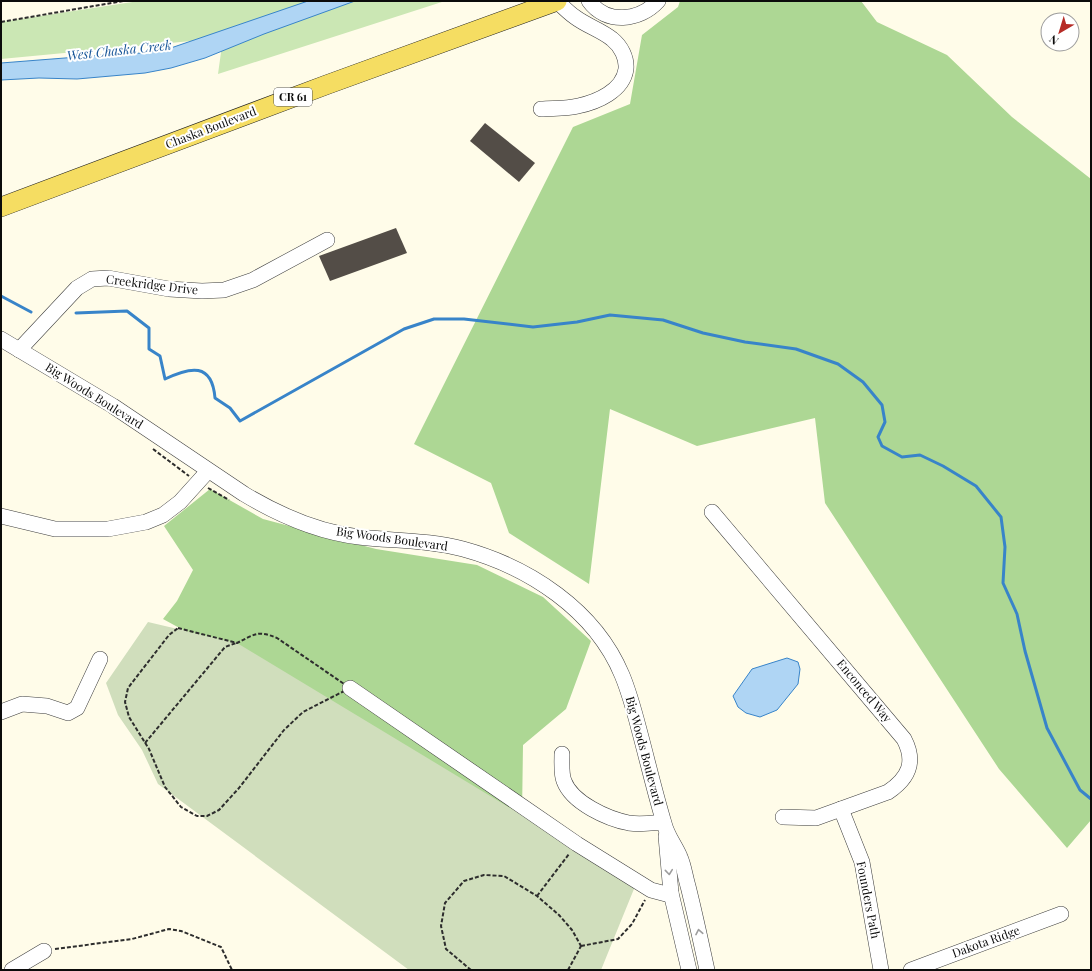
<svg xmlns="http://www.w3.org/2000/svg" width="1092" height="971" font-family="'Playfair Display',serif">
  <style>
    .green { fill: #cbe7b4 }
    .forest { fill: #add794 }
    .cemetery { fill: #d0debc }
    .water { fill: #afd5f4; stroke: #3884c9 }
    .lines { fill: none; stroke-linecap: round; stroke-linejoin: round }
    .stream { stroke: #3884c9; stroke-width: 3 }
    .building { fill: #534d47 }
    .minor-casing { stroke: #3e3e3e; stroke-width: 16 }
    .major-casing { stroke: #1c1c1c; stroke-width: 20 }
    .path { stroke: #2d2d2d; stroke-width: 2; stroke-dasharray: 4 2; stroke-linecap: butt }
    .minor { stroke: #fff; stroke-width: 15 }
    .major { stroke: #f5dd62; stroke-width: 19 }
    .oneway { stroke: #9d9d9d }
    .labels { text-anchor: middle; stroke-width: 4; stroke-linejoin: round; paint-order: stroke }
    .shield { fill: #fff; stroke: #545454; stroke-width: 1 }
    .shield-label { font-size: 11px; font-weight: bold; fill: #0b0b0b }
    .street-label { font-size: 12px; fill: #0b0b0b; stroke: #fff }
    .water-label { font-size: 13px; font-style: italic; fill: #185698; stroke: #fff }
  </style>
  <rect width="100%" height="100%" fill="#fffce9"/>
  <polygon class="green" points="139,1 445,1 218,74 223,38 1,59 1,22"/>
  <g class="forest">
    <polygon points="680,1 861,1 877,22 947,55 1012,117 1091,179 1091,820 1067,848 999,769 825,503 815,418 697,446 610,409 589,584 509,533 491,483 414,444 573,127 630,104 642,35 678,7"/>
    <polygon points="210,489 263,519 376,549 477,565 543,597 591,641 566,709 523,745 522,815 163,619 177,601 193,570 164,526"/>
  </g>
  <polygon class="cemetery" points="148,622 237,643 636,884 601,970 409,970 158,784 142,750 118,715 106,683"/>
  <g class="water">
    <polygon points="308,1 355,1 264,34 205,58 171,68 145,73 77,79 39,78 1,80 1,63 103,55 142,53 165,50"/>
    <polygon points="787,658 798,662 800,669 798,684 777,710 760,717 746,713 738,707 733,696 752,669"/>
  </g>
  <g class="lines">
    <g class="stream">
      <polyline points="1,296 31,312"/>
      <path d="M76 313 127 311 149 328V349L160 356 165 379C190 367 212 362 215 398L230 408 240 421 404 329 434 319H464L533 327 577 322 610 315 663 320 703 333 745 342 796 349 838 364 863 382 882 405 885 422 878 437 882 446 902 457 920 455 943 466 976 486 1001 517 1005 547 1003 583 1017 614 1025 651 1047 728 1080 790 1091 799"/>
    </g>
  </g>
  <g class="building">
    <polygon points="485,123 535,163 519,182 470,141"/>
    <polygon points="396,228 407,253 330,281 319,256"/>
  </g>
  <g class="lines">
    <g class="minor-casing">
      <g id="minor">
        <path d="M589 1C606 25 640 21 658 1"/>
        <path d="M541 109C553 108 566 109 578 106 597 102 623 91 626 69 627 58 621 46 612 39 601 30 587 26 575 17 569 13 563 7 557 1"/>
        <path d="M1 339 113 406 244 494C279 515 318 532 359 537 394 541 429 540 463 549 529 567 595 610 622 675 630 694 635 714 640 733 648 763 655 793 664 823 667 836 675 845 680 857 684 866 685 876 688 886 695 914 701 942 707 970"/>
        <polyline points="19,350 77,288 92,279 108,278 169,289 202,291 224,290 253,280 327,240"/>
        <path d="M712 512 904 739C916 762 909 778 888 792L816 818 783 817"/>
        <polyline points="1,516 55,529 108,529 146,522 163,515 180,502 208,471"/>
        <polyline points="350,688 577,844 651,890 666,894 671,893"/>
        <polyline points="1,712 22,704 47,706 68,713 77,708 100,659"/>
        <path d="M562 754C562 762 561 774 564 781 572 803 608 819 629 823 641 825 652 823 663 822"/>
        <polyline points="841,809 862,862 881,970"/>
        <polyline points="666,836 671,893 689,970"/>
        <polyline points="12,970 44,951"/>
        <polyline points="911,970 1061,914"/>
      </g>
    </g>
    <g class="major-casing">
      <polyline id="major" points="1,207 326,85 557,1"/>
    </g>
    <g class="path">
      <polyline points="1,22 123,1"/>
      <polyline points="153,449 189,476"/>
      <polyline points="208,488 229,500"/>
      <path d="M178 628 237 643C255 634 258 630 277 638L350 688 303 712 284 730 239 788 219 810 207 816H197L181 807 165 787 149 749 129 717 125 702 128 688 169 635Z"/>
      <polyline points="145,743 225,647 236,643"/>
      <polyline points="537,896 569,854"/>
      <polyline points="581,946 618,939 632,924 645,900"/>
      <polyline points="55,949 132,939 169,929 181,931 221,947 232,970"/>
      <polyline points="471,970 446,949 441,926 445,903 464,881 484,875 504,876 537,896 559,915 572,930 581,946"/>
      <polyline points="568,970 581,946"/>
    </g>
    <use href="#minor" class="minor"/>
    <use href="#major" class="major"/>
  </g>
  <defs><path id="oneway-chevron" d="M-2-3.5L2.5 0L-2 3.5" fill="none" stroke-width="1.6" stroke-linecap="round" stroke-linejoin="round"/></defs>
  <g class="oneway">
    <use href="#oneway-chevron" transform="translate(669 872) rotate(84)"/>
    <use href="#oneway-chevron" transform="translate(699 932) rotate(-101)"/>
  </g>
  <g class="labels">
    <rect class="shield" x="274" y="88" width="38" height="18" rx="3"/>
    <g class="shield-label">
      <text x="293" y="101">CR 61</text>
    </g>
    <g class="street-label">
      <text transform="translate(211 128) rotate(-21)" y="4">Chaska Boulevard</text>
      <text transform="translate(152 285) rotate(7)" y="4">Creekridge Drive</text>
      <text transform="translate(94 396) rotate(32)" y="4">Big Woods Boulevard</text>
      <text transform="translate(392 539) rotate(8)" y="4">Big Woods Boulevard</text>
      <text transform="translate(864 691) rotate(50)" y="4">Enconced Way</text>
      <text transform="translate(644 751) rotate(75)" y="4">Big Woods Boulevard</text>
      <text transform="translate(868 900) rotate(79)" y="4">Founders Path</text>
      <text transform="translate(986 942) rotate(-20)" y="4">Dakota Ridge</text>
    </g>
    <g class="water-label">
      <text transform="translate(119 50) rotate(-6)" y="5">West Chaska Creek</text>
    </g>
  </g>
  <rect width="1092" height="971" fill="none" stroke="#0b0b0b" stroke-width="4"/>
  <g transform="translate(1060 32) rotate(218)"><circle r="19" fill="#ffffff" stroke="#9d9d9d"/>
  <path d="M0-3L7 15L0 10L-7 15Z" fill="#b62c27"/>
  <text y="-6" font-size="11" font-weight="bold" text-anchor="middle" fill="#0b0b0b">N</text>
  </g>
</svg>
